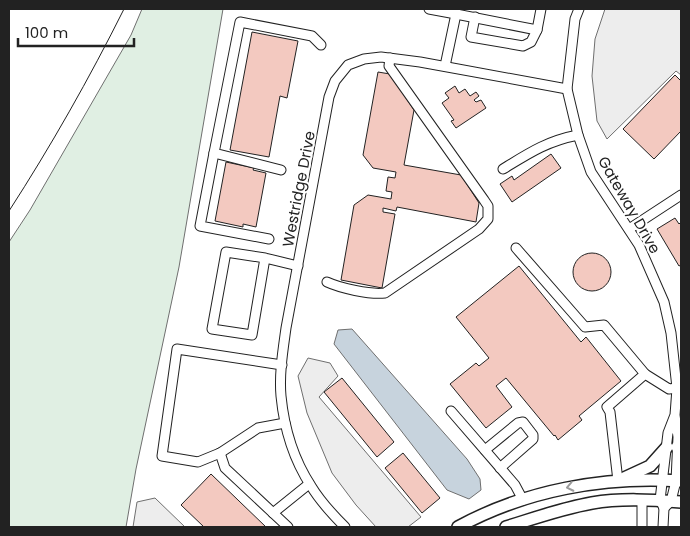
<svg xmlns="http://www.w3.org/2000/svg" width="690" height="536" font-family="Poppins,sans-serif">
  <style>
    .green { fill: #e0efe3; stroke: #6f6f6f }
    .parking { fill: #ededed; stroke: #6f6f6f }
    .water { fill: #c7d3dd; stroke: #6f6f6f }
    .building { fill: #f3c9c0; stroke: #222 }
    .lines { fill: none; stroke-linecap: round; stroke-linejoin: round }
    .minor-casing { stroke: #222; stroke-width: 11 }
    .major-casing { stroke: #222; stroke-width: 14 }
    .minor { stroke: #fff; stroke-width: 9 }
    .major { stroke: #fff; stroke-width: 11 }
    .tram { stroke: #222; stroke-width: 1 }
    .oneway { stroke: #9c9c9c }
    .labels { text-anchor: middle; stroke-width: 4; stroke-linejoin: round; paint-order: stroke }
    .street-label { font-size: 15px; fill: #222; stroke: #fff }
  </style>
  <rect width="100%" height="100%" fill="#fff"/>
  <polygon class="green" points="142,9 223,9 179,267 136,469 126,527 9,527 9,242 30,210 131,35"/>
  <g class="parking">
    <polygon points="605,9 681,9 681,75 676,71 607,139 597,121 592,76 595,39"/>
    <polygon points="308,358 330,363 338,376 319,397 421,517 408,527 376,527 356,505 332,473 307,413 298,376"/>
    <polygon points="155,498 185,527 133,527 137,502"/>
  </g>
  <polygon class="water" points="352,329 467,459 480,479 481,490 469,499 447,490 334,344 338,330"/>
  <g class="building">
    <polygon points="252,32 298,41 287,98 280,96 269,157 230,150"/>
    <polygon points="378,72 390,74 414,110 404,165 461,175 479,203 476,222 397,207 396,211 383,208 383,212 395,214 382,288 341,280 354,205 368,195 391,199 392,192 386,191 388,177 395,178 396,172 373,168 363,155"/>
    <polygon points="675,75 681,81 681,131 654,159 623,129"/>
    <polygon points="455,86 459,93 465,89 470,96 476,92 479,96 474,100 476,102 481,100 486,108 456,128 451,121 454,120 442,103 449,98 445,93"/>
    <polygon points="551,154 561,168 512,202 500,184 512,176 514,180"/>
    <polygon points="226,162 254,168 253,170 266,173 256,227 243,224 243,227 215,221"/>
    <polygon points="675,218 679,224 681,222 681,265 679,266 657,229"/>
    <circle cx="592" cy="272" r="19"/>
    <polygon points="519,266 581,342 586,337 621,381 579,416 582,420 558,440 555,435 554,436 506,378 496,386 512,407 486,428 450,384 476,363 479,366 489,358 456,317"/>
    <polygon points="342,378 394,442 377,457 324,392"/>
    <polygon points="403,453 440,498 422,513 385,468"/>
    <polygon points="211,474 266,527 204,527 181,505"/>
  </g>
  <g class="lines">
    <g class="minor-casing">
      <g id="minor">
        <polyline points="429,9 456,14 445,66"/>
        <polyline points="579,9 575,19 567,89 578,135 591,172 639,245 664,302 671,333 677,388 675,415 678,437 676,481 671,501 664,508 660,500 668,433 675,415"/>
        <polyline points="456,14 537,30 541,9"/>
        <polyline points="475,17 471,37 523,46 531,42 537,30"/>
        <polyline points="214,153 200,226 269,239"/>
        <path d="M503 169C529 153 547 141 578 135"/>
        <polyline points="281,170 214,153 240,22 312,36 321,45"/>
        <polyline points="629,229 681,195"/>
        <polyline points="516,248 585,327 604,325 645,374"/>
        <polyline points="265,258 252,335 212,329 226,252 265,258 298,266"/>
        <path d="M327 282C340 288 370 295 385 293L479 229 488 219V206L484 200 389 66 390 58"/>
        <polyline points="282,365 177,349 162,456 198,462 220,453 258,428 285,423"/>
        <polyline points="451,411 515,485 523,500"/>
        <polyline points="485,450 518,423 523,422 533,435 533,439 500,468"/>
        <polyline points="220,453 225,468 288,527"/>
        <polyline points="618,481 610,412 607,407 645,374 669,389 677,388"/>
        <polyline points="642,500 642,527"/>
        <polyline points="273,513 309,484"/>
        <path d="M345 527C333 515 320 501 311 486 294 460 284 427 281 396 279 374 283 350 286 328L329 97 335 81 348 65 364 59 381 57 420 62 567 89"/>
        <polyline points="663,527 664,508"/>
      </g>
    </g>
    <g class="major-casing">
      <g id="major">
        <polyline points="677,447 681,453"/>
        <polyline points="624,478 650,466 667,447"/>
        <path d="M458 527C526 490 604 476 681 481"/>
        <path d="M506 527C535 518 563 508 592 503 621 498 652 500 681 502"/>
      </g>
    </g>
    <use href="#minor" class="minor"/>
    <use href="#major" class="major"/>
    <path class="tram" d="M9 211C51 146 89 79 124 9"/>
  </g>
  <defs><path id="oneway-chevron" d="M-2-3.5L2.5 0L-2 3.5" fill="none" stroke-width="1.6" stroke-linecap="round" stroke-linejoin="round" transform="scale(1.25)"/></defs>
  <use class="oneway" href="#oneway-chevron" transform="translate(570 487) rotate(168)"/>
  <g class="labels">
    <g class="street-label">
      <text transform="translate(299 189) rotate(-79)" y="5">Westridge Drive</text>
      <text transform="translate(629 205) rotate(60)" y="5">Gateway Drive</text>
    </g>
  </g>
  <rect width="690" height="536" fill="none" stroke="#222222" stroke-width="20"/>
  <path d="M18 38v8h116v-8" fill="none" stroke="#222222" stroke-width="2.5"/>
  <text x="25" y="38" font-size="15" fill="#222222" stroke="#ffffff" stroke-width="4" paint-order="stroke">100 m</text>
</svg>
